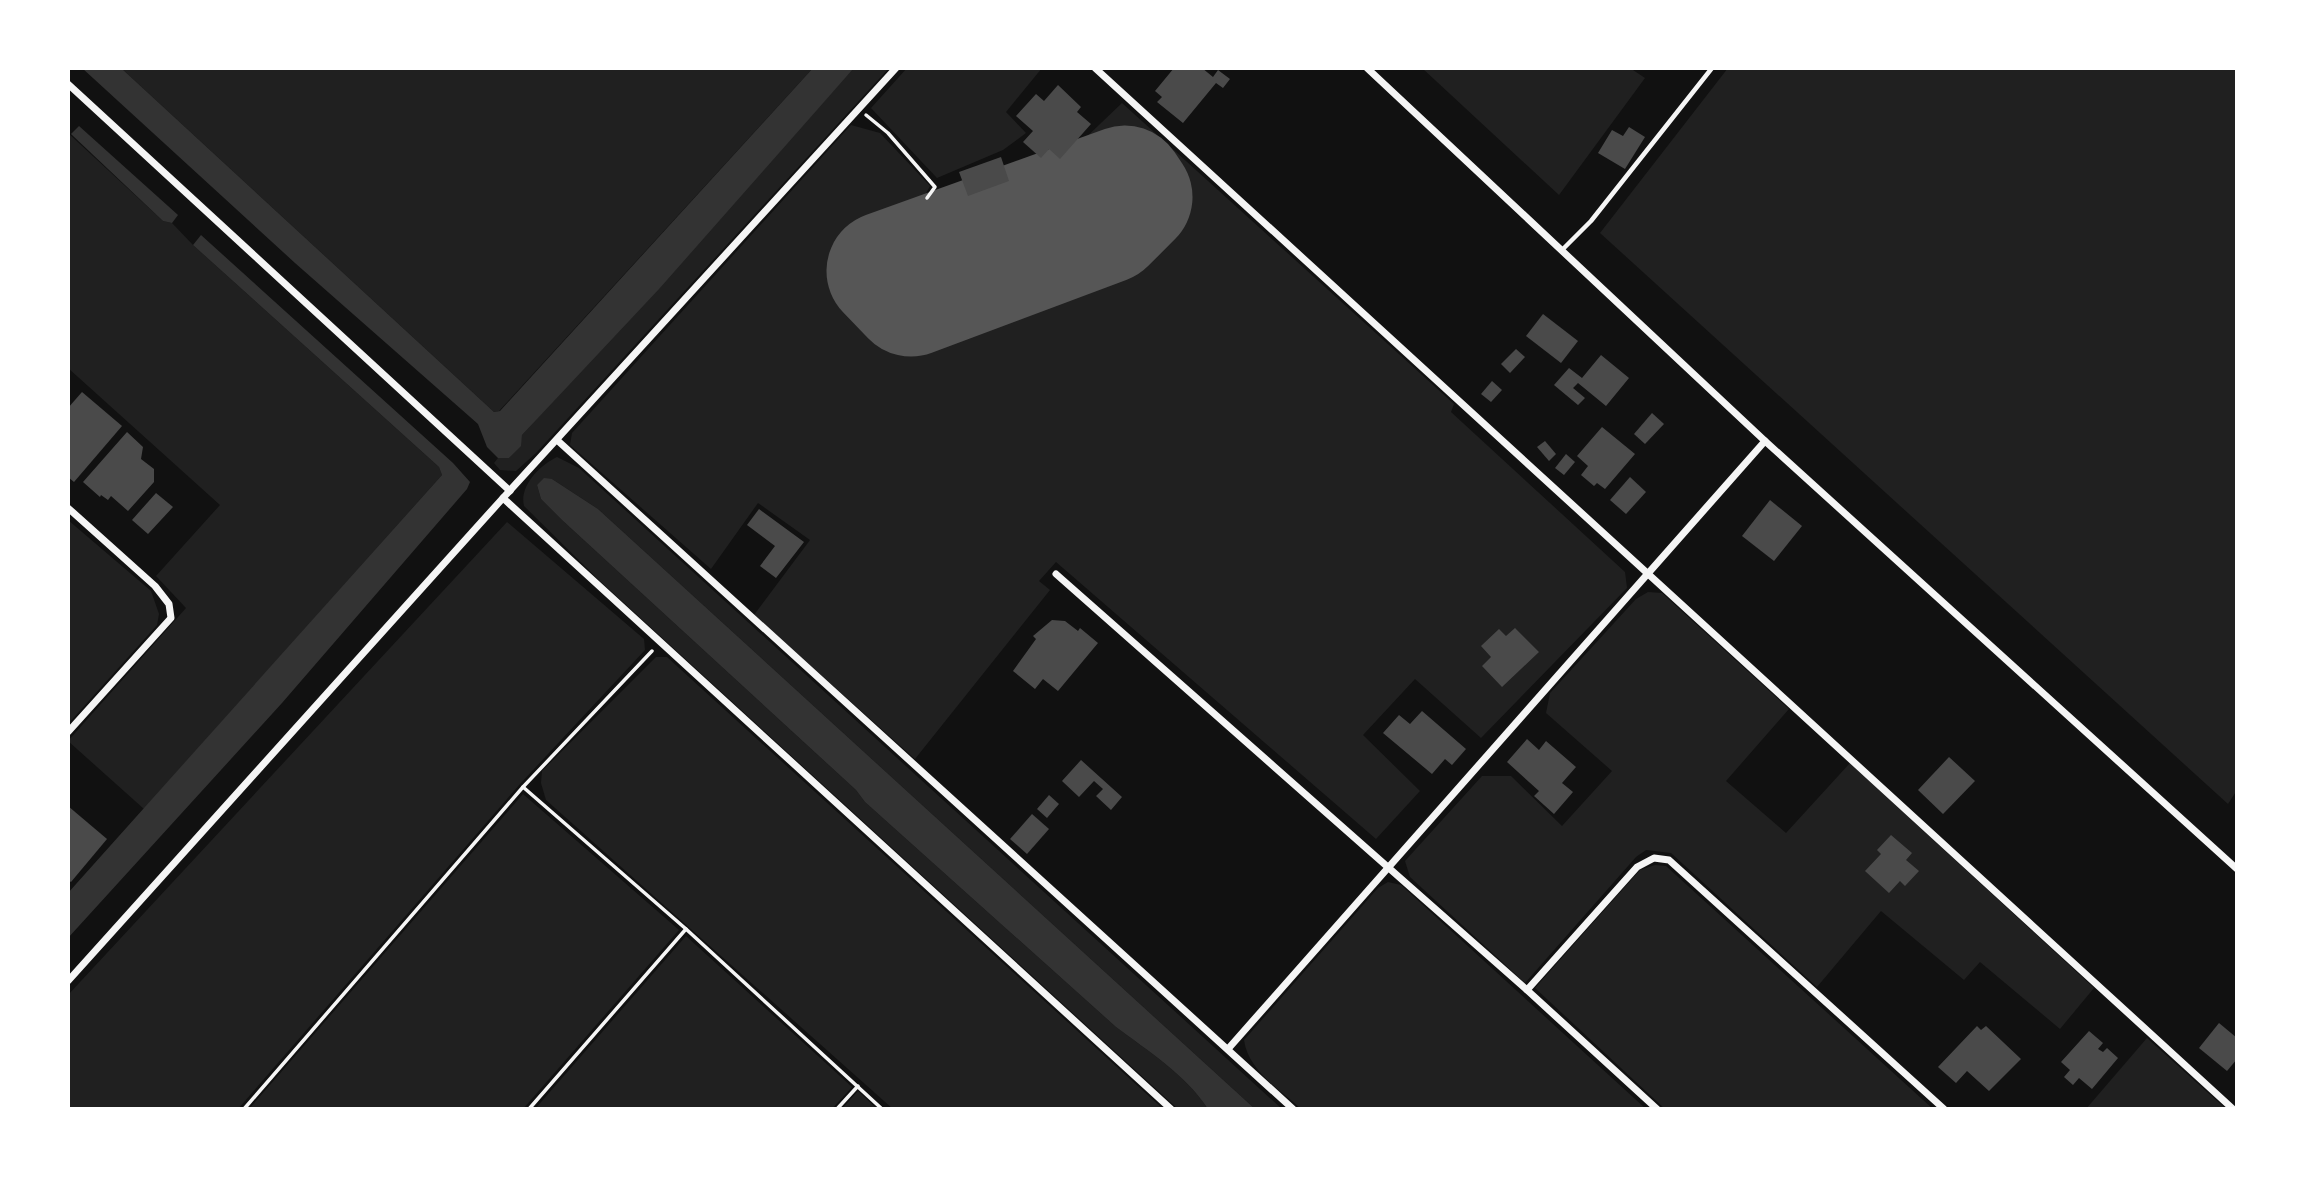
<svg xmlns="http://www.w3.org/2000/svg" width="2305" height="1177" font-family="'Roboto Serif',serif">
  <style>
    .green { fill: #202020 }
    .water { fill: #333 }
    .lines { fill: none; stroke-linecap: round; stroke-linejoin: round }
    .runway { stroke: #565656; stroke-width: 119 }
    .building { fill: #4a4a4a }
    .path { stroke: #f5f5f5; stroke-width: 3.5 }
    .service { stroke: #f5f5f5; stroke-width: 4.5 }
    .minor { stroke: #f5f5f5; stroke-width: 7 }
  </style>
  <rect width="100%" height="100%" fill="#111"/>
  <g class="green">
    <polygon points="121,68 813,68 499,411 494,412"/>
    <polygon points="854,68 889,68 536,453 516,471 500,470 494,463 498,458 509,458 520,446 522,435"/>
    <polygon points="907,68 1042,68 1006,112 1026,133 1003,150 937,178 871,108"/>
    <polygon points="1422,68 1630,68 1645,78 1559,195"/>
    <polygon points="1728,68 2237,68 2237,790 2228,804 1600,233"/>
    <polygon points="1122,103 1454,404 1451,412 1625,572 1627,588 1481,738 1415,679 1363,735 1420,791 1376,839 1056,562 1039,581 1050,590 915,759 754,615 810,540 758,503 711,569 570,445 572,433 851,125 880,133 930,186 923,199 955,242 880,269 911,301 1109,227 1139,196 1127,179 1081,197 1055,167"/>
    <polygon points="68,133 163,221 172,223 193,245 439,467 442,475 144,809 68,741 186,608 156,576 220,505 68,368"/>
    <path d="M557 457 579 468 1282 1109H1255L598 509 552 479 537 485 541 499 562 520 856 790 865 802 1116 1027C1148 1051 1186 1075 1208 1109H1178L600 581 524 506C519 486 540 465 557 457Z"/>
    <polygon points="68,520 151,591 159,614 157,625 68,724"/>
    <polygon points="507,522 644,639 645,650 520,784 238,1109 68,1109 68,995"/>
    <polygon points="1648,592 1662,593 1789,709 1726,781 1786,833 1850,763 2094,988 2060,1029 1980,962 1964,980 1881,911 1817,987 1671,853 1646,850 1636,857 1525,983 1410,877 1405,861 1482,776 1511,776 1562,826 1612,771 1546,713 1550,693 1636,599"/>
    <polygon points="656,657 667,657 1163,1109 893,1109 546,800 541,783 542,771"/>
    <polygon points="523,794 679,930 523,1109 249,1109"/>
    <polygon points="1655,865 1666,866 1933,1109 1665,1109 1535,988 1640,870"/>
    <path d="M1388 882 1401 885 1646 1109H1301C1279 1089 1248 1070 1244 1040L1378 888Z"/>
    <polygon points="686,936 852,1087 832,1109 535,1109"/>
    <polygon points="2147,1038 2226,1109 2086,1109"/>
    <polygon points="858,1091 877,1109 842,1109"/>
  </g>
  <g class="water">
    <polygon points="82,68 121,68 494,412 500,411 813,68 854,68 659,289 522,435 521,446 509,458 498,458 487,447 478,424 295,263"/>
    <polygon points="79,126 178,215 172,223 163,221 71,134"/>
    <polygon points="201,235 453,463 470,482 467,489 282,703 68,938 68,893 442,475 439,467 193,245"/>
    <path d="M544 478 552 479 598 509 1255 1109H1208C1186 1075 1148 1051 1116 1027L865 802 856 790 562 520 541 499 537 485Z"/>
  </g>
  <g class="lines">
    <polygon class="runway" points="1125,185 1133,197 1106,224 911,297 886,271"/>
  </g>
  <g class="building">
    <polygon points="1174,68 1202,68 1213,77 1218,70 1230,79 1223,88 1216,83 1183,123 1157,102 1162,97 1155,91"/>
    <polygon points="1058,85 1081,107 1077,112 1091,124 1060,159 1049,149 1041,158 1023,142 1033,131 1016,116 1036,94 1044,101"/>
    <polygon points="1629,127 1645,137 1625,169 1598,153 1612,130 1623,136"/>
    <polygon points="1001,157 1009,181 968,196 959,172"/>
    <polygon points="1543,314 1578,341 1561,363 1526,336"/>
    <polygon points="1516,349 1525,357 1510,373 1501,364"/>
    <polygon points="1601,355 1629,378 1606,406 1578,383 1573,388 1585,398 1578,405 1554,385 1569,368 1582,378"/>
    <polygon points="1492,381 1502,390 1491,402 1481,394"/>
    <polygon points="82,392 122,426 74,482 68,477 68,408"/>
    <polygon points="1652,413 1664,424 1645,444 1634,434"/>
    <polygon points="1602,427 1635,454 1605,489 1597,483 1594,486 1581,475 1588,466 1577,456"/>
    <polygon points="127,432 143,447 141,459 154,469 154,482 128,511 111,496 108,500 101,495 100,497 83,482"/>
    <polygon points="1545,441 1556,454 1549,461 1537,447"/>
    <polygon points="1566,454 1575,462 1564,475 1555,468"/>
    <polygon points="1630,477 1646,492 1626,514 1610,500"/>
    <polygon points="156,493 173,507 148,534 132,520"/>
    <polygon points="1770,500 1802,526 1774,561 1742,536"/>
    <polygon points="759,509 804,542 776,578 760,566 775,546 747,525"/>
    <polygon points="1052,620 1065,621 1078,631 1080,628 1098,643 1058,691 1043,679 1035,689 1013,671 1036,639 1033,636"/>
    <polygon points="1515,628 1539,652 1502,687 1482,666 1491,657 1481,646 1499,629 1506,636"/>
    <polygon points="1422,711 1466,749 1452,765 1445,759 1432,774 1383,733 1399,715 1410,724"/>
    <polygon points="1527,739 1539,750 1546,741 1576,767 1562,783 1573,792 1554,814 1534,796 1539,791 1507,762"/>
    <polygon points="1949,757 1975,781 1943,814 1918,790"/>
    <polygon points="1081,760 1122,797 1111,810 1096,796 1103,789 1094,781 1079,797 1062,781"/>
    <polygon points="1049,795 1059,804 1047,818 1037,809"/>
    <polygon points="68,806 107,839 71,882 68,880"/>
    <polygon points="1032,814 1049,829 1027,854 1010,839"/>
    <polygon points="1891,835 1912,853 1906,860 1919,871 1905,886 1900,881 1889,893 1865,871 1881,854 1877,850"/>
    <polygon points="2219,1023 2237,1038 2237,1059 2227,1071 2199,1048"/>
    <polygon points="1977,1026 1981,1030 1986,1026 2021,1059 1989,1091 1967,1071 1956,1083 1938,1067"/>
    <polygon points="2089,1031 2103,1043 2098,1049 2103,1052 2107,1048 2118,1058 2092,1089 2079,1078 2073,1085 2064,1077 2070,1070 2061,1062"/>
  </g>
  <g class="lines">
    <g class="path">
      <polyline points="866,115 888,133 935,187 927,198"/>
      <polyline points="523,787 686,929 882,1109"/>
      <polyline points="244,1109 523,787 652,651"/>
      <polyline points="529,1109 686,929"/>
      <polyline points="837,1109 858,1086"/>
    </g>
    <polyline class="service" points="1562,250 1591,221 1712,68"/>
    <g class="minor">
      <polyline points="1095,68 2233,1109"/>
      <polyline points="1367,68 1765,441 2237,869"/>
      <polyline points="68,84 510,491"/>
      <polyline points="557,440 1293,1109"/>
      <polyline points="503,498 1171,1109"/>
      <polyline points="68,508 155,586 169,604 171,618 68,732"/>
      <polyline points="1056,574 1527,990 1657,1109"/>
      <polyline points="68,981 503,498 896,68"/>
      <polyline points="1527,990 1637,867 1654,858 1669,860 1944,1109"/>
      <polyline points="1228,1049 1765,441"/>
    </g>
  </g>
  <rect width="2305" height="1177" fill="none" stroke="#ffffff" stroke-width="140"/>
</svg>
